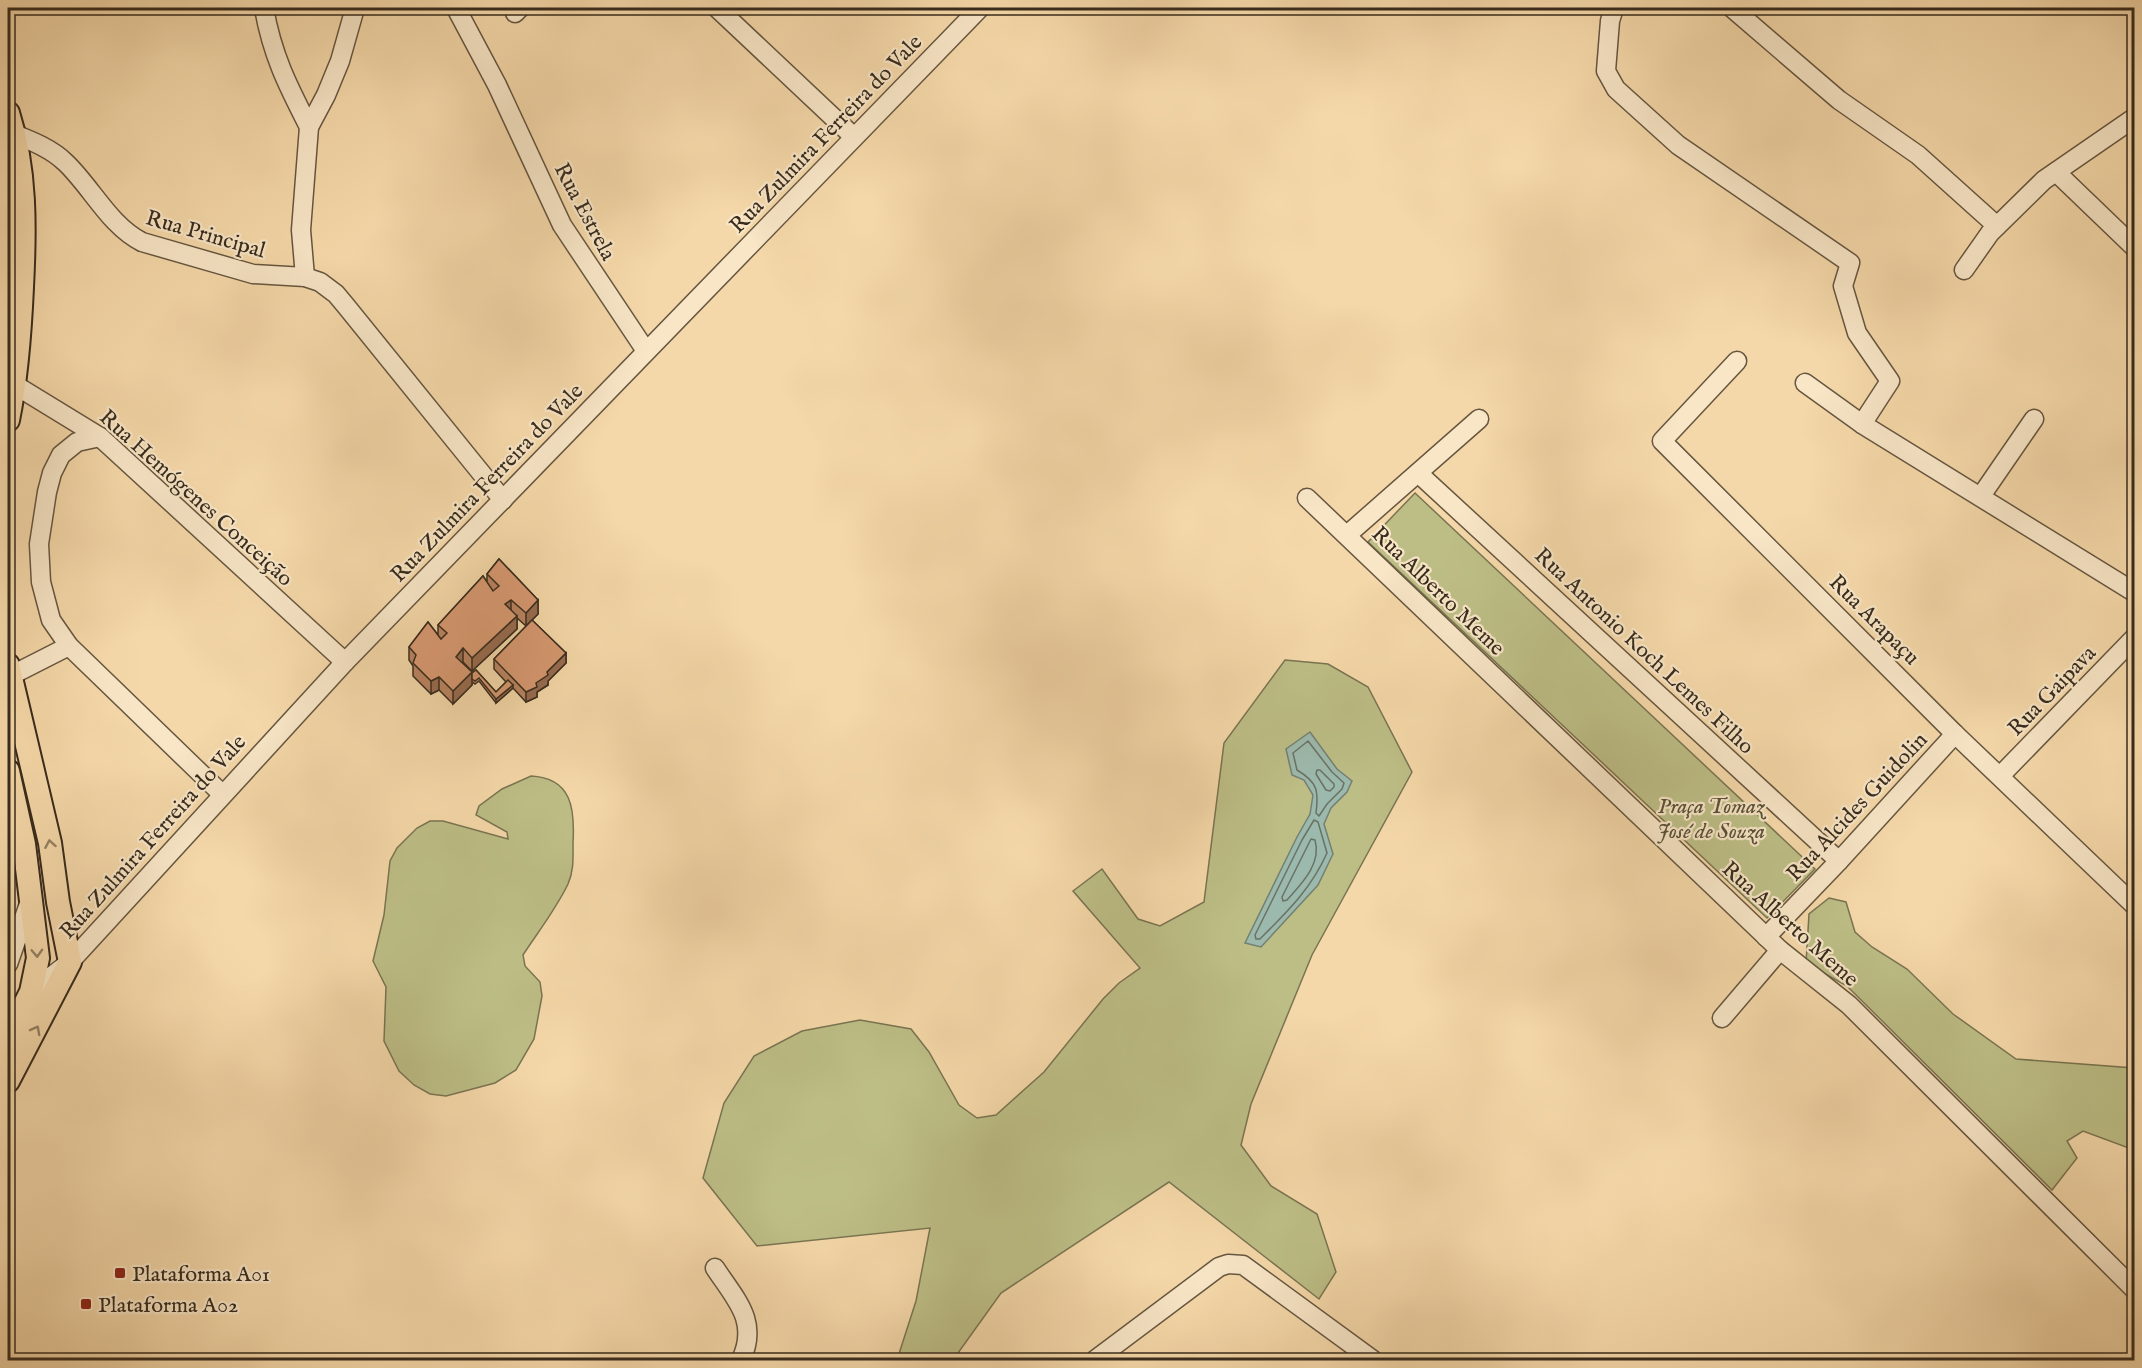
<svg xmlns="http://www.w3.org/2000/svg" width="2142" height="1368" font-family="'IM FELL English',serif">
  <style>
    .green { fill: #bdbe86; stroke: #7a7452; stroke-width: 1.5 }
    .water { fill: #9cb9ad; stroke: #748073; stroke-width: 1.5 }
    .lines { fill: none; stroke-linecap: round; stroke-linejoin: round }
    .shore { stroke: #6a7265; stroke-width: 1.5 }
    .minor-casing { stroke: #665640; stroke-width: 21 }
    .major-casing { stroke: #372b1d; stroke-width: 26 }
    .minor { stroke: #f8e6c7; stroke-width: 18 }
    .major { stroke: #f5d8a9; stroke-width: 22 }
    .wall { fill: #ba8461; stroke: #372b1d; stroke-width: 1.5 }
    .shaded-wall { fill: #976b4f; stroke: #372b1d; stroke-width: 1.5 }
    .building { fill: #d89971; stroke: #372b1d; stroke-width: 1.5 }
    .oneway { stroke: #968263 }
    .poi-dot { fill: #8f2418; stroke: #f8e6c7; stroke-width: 2 }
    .labels { text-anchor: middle; stroke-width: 4.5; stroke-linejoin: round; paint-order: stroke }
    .street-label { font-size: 22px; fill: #372b1d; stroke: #f8e6c7 }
    .park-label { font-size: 22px; font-style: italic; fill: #585037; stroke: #f8e6c7 }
    .poi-label { font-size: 22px; fill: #372b1d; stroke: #f8e6c7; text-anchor: start }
  </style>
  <rect width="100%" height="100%" fill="#f5d8a9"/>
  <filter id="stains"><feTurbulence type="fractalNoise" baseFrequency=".00333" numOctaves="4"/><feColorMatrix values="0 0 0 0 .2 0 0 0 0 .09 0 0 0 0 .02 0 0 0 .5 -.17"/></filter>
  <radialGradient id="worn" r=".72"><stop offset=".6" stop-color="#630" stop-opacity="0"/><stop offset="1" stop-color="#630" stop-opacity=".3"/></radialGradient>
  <g class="green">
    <polygon points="1415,493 1815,869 1767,918 1368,542"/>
    <polygon points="1285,660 1328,664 1368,687 1412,772 1312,955 1251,1104 1241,1145 1271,1186 1317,1214 1336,1272 1319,1299 1169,1182 1001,1293 953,1360 897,1360 916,1301 930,1228 757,1246 703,1178 724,1103 754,1056 802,1031 860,1020 911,1029 929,1052 959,1105 977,1118 996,1115 1044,1072 1103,999 1119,983 1140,968 1073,891 1102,869 1138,919 1160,926 1204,902 1224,743"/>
    <path d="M531 776C572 778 575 809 573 843 573 857 574 871 568 884 556 909 538 932 523 955L525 966 540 982 542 996 534 1039 516 1070 495 1083 446 1096 430 1094 414 1085 399 1071 384 1041 386 987 373 961 384 915 390 861 397 848 417 828 430 821H443L508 839 507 832 476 815 479 806 502 789Z"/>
    <polygon points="1829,898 1846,902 1855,932 1872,947 1907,969 1953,1014 2016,1059 2134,1068 2134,1150 2083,1131 2067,1141 2077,1158 2052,1190 1847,986 1806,963 1809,914"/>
  </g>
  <polygon class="water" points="1310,732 1337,769 1352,781 1347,792 1331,808 1324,824 1333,854 1318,885 1261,947 1245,943 1297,837 1310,814 1313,795 1304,780 1292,775 1286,749"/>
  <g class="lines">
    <g class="shore">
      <path d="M1308 741 1332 772 1344 783 1342 789 1327 804 1319 816 1316 813C1319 790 1317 782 1297 770L1293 753Z"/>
      <polygon points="1317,770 1320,770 1334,784 1334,787 1330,791 1326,790 1316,774"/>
      <path d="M1314 820 1318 822 1327 853C1311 889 1287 912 1260 939H1256L1255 935 1302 840Z"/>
      <path d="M1311 839 1315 840C1322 864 1301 884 1287 900L1283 901 1282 897Z"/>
    </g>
    <g class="minor-casing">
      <g id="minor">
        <path d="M264 8C272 55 288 86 309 127"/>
        <polyline points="456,8 497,85 562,225 646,351"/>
        <polyline points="717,8 854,137"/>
        <polyline points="1614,8 1610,21 1606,71 1616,89 1678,145 1850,263 1843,286 1857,333 1890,381 1862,424"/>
        <polyline points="1732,8 1839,100 1918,155 1997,226"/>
        <polyline points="515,13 520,8"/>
        <path d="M14 134C32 141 52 149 66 163 92 188 110 226 142 242L253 274 305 277 320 282 336 294 346 306 503 500"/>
        <polyline points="2056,172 2134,247"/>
        <polyline points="1964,270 1990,233 2044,180 2134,118"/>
        <polyline points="305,277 301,230 309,127 326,95 340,61 355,8"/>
        <polyline points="1737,361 1662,441 1955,734 2134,905"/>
        <polyline points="1805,383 1862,424 2134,592"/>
        <polyline points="8,387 15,385 100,437 345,662"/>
        <polyline points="100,437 77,442 61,455 52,473 47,492 39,544 41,582 51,620 69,646 222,794"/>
        <polyline points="1418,473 1839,861"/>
        <polyline points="1981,496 2034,419"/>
        <polyline points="1307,498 1780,950 1849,1005 2134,1289"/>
        <polyline points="1347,535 1479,419"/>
        <polyline points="8,677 69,646"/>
        <polyline points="2001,775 2134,638"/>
        <polyline points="1766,937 1839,861 1955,734"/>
        <polyline points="8,964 30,901"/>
        <polyline points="31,992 70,962 345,662 980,8"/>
        <polyline points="1722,1018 1780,950"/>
        <path d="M715 1268C736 1300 759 1321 741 1360"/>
        <polyline points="1095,1360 1219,1267 1228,1264 1243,1265 1373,1360"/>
      </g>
    </g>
    <g class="major-casing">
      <g id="major">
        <path d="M8 113C26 169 25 229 22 287 20 332 17 376 8 420"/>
        <polyline points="8,665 50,843 58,902 70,962 8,1081"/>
        <polyline points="8,771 24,844 38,958 31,992 8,1038"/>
      </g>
    </g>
    <use href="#minor" class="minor"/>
    <use href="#major" class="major"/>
  </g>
  <polygon class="wall" points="499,559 538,600 538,614 526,626 517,618 517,629 472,671 463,662 462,663 472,673 476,670 496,692 506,682 494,669 494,659 532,620 566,653 566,663 548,681 548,685 537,692 537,697 526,702 513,688 496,703 479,681 475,684 472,682 472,685 453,704 439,690 431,694 413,676 413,666 409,660 409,647 428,622 438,635 438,625 483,576 487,582 487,574"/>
  <g class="shaded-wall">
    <polygon points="511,600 511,614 505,604"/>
    <polygon points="538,600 538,614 526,626 526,613"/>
    <polygon points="517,616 517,629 472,671 472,658"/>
    <polygon points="463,648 463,662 456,670 456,657"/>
    <polygon points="566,653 566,663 548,681 548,685 537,692 537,697 526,702 526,692"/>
    <polygon points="472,672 472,685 453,704 453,691"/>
    <polygon points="439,677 439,690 431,694 431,681"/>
    <polygon points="513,685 513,688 496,703 496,699"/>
  </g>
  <g class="building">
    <polygon points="499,559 538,600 526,613 511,600 505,604 517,616 472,658 463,648 456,657 472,672 453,691 439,677 431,681 413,663 416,655 409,647 428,622 441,639 447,633 438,625 483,576 493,591 499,586 487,574"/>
    <polygon points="532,620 566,653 547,672 548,675 536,683 537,687 526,692 494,659"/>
    <polygon points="476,670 496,692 508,680 513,685 496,699 479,678 475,681 472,679 472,673"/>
  </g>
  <defs><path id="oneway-chevron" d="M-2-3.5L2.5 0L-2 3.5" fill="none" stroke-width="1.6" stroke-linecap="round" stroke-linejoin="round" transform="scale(1.5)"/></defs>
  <g class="oneway">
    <use href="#oneway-chevron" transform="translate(50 844) rotate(-100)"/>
    <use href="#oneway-chevron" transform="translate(37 953) rotate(88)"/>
    <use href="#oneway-chevron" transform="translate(36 1030) rotate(-62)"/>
  </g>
  <g class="poi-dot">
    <rect x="114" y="1267" width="12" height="12" rx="3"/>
    <rect x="80" y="1298" width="12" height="12" rx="3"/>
  </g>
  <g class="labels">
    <g class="street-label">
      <text transform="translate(825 133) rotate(-46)" y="8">Rua Zulmira Ferreira do Vale</text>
      <text transform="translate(586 211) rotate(62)" y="8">Rua Estrela</text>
      <text transform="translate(206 233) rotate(16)" y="8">Rua Principal</text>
      <text transform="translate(486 482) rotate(-46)" y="8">Rua Zulmira Ferreira do Vale</text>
      <text transform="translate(197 497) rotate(42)" y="8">Rua Hemógenes Conceição</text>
      <text transform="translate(1439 590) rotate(44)" y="8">Rua Alberto Meme</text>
      <text transform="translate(1875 619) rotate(45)" y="8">Rua Arapaçu</text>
      <text transform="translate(1645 650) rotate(43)" y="8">Rua Antonio Koch Lemes Filho</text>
      <text transform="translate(2051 690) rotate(-46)" y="8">Rua Gaipava</text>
      <text transform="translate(1856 806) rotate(-47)" y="8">Rua Alcides Guidolin</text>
      <text transform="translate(152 836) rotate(-48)" y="8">Rua Zulmira Ferreira do Vale</text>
      <text transform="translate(1791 923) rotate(42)" y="8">Rua Alberto Meme</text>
    </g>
    <g class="park-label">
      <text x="1711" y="813">Praça Tomaz<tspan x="1711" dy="25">José de Souza</tspan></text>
    </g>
    <g class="poi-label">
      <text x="132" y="1281">Plataforma A01</text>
      <text x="98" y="1312">Plataforma A02</text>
    </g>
  </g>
  <rect width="2142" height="1368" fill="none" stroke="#f5d8a9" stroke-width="30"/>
  <rect x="9" y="9" width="2124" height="1350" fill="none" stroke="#372b1d" stroke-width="3"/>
  <rect x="15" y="15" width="2112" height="1338" fill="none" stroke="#372b1d" stroke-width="1.5"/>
  <rect width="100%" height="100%" filter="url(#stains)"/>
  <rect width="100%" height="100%" fill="url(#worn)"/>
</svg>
